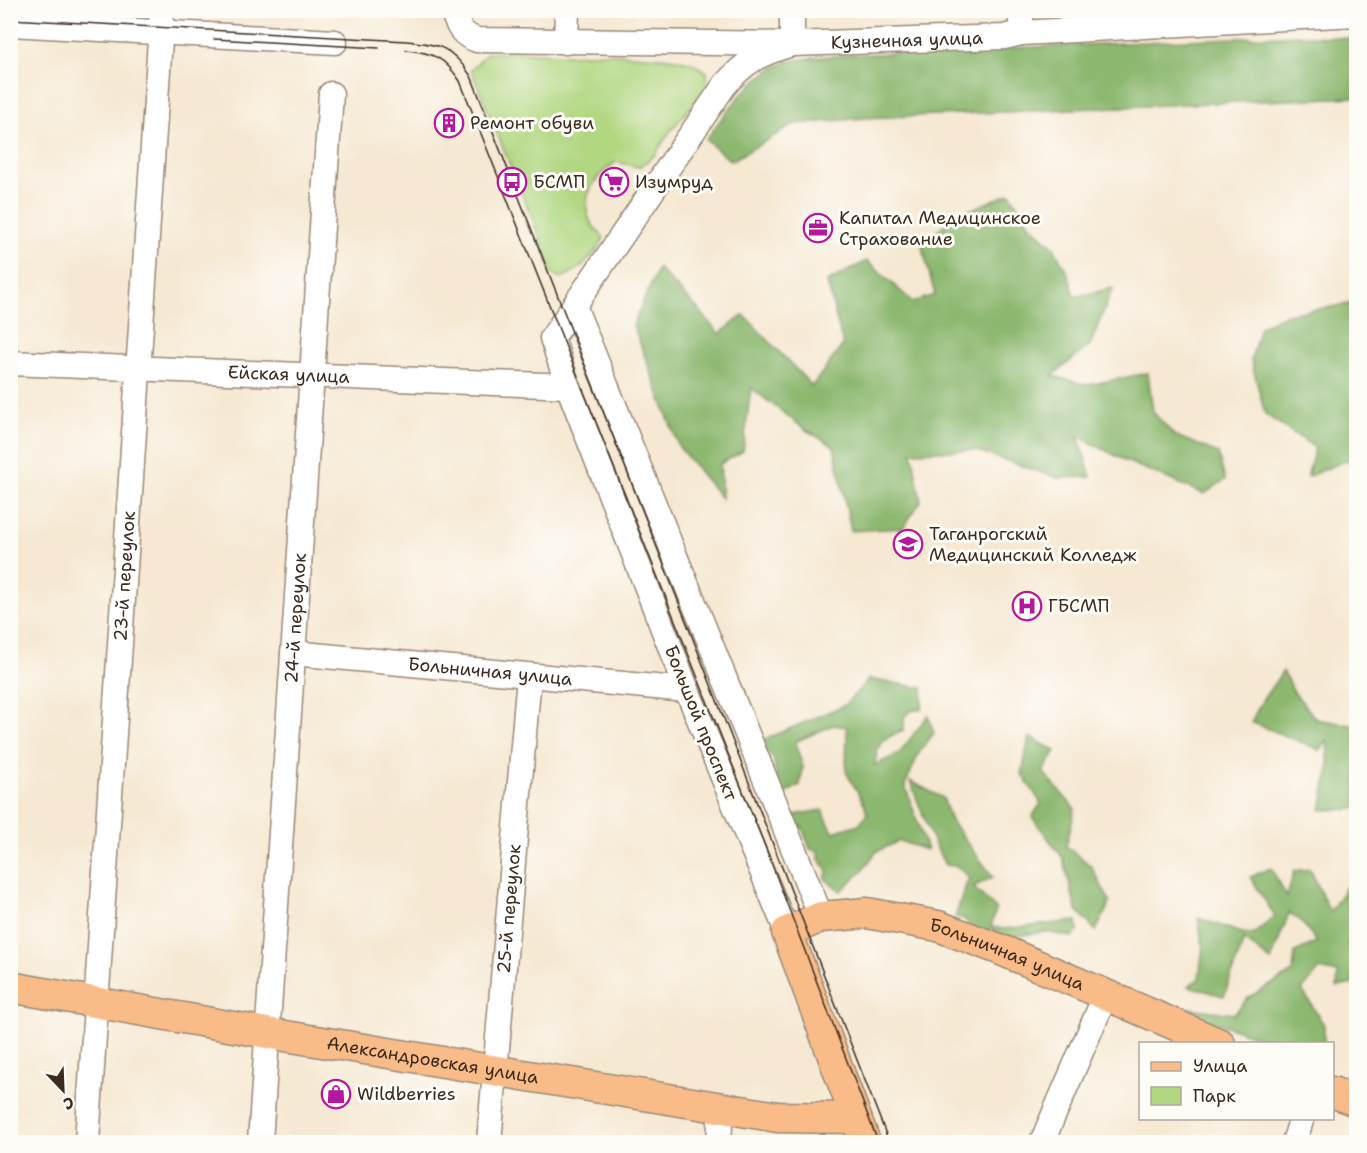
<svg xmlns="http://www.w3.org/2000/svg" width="1367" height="1153" font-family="'Shantell Sans',sans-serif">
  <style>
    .green { fill: #b1d781; stroke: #768050; stroke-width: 1.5 }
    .forest { fill: #8cb86f; stroke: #647146; stroke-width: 1.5 }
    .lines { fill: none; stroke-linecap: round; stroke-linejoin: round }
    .minor-casing { stroke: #988978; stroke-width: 27 }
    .major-casing { stroke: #988978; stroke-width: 33 }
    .minor { stroke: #fff; stroke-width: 24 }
    .major { stroke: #f9bc89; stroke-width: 30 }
    .tram { stroke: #3b2a1e; stroke-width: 1.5 }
    .labels { text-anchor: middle; stroke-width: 6; stroke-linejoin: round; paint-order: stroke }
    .street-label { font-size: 18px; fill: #3b2a1e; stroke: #fdfcf7 }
    .poi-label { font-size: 18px; fill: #3b2a1e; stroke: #fdfcf7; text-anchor: start }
  </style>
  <rect width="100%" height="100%" fill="#fdfcf7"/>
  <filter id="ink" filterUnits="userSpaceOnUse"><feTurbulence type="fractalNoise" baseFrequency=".0167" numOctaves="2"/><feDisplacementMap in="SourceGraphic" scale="12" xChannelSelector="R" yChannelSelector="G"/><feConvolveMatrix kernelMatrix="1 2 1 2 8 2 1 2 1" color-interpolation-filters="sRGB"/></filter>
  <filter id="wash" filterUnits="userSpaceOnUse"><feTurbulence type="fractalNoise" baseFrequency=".008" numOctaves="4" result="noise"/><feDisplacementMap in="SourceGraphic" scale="24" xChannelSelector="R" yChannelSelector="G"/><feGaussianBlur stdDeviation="1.35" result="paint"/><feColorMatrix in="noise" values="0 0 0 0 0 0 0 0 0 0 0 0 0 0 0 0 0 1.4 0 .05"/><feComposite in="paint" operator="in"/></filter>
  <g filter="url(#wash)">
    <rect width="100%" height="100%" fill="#f6e8d2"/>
    <path class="green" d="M519 52 572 55 608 53 670 58 690 62 707 72V87L669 133 654 156 639 167 616 162C596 175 578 198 591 223 594 228 600 233 604 238 593 257 581 271 560 278L551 273 543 245 471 70 487 53Z"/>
    <g class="forest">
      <path d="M1302 35 1356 39V97L866 118 795 124 731 161 706 140C725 113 757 68 791 61 804 58 817 58 829 56Z"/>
      <polygon points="1010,193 1029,224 1053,246 1069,276 1074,297 1113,288 1090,345 1052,376 1088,385 1148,373 1153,412 1174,435 1218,453 1225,480 1204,494 1126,461 1078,436 1091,477 1058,478 974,450 912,452 921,501 903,528 851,531 834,446 806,430 751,388 743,451 720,464 722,499 679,447 633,325 658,268 699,310 719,334 744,315 812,386 843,345 827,282 867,261 913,302 935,295 922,246 934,233 956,216"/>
      <polygon points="1356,303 1356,459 1347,460 1307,477 1315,448 1265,414 1251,360 1260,327 1287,314"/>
      <polygon points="1283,671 1293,691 1316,719 1356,726 1356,806 1355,809 1321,810 1329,769 1327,741 1320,750 1251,722 1262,701"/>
      <path d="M869 679 923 688 922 709 910 711 904 717V730C882 739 877 741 875 765L899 754 928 715 934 733 920 751 905 785 927 850 899 841 876 852 863 870 841 891 825 879 828 870 819 859V852L810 849 801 825 793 834 790 821 795 815 822 810 833 832 859 824 867 814 865 805 846 772 847 727 833 725 795 742 803 767 800 785 778 797 774 759 756 743 845 705Z"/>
      <polygon points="1029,737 1056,751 1043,772 1075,809 1066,846 1091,866 1110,902 1096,931 1076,909 1063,858 1032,817 1041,803 1022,774"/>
      <polygon points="910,781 943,798 951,821 993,877 973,887 996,909 991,927 1003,929 1077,921 1078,932 1071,937 1046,932 1009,937 989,947 964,919 955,917 969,877 955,866 945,865 933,841"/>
      <polygon points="1271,868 1287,897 1294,871 1310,869 1330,912 1350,881 1356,883 1356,949 1347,943 1354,969 1353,984 1337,987 1338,973 1320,969 1302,990 1324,1025 1324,1043 1273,1043 1168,1005 1234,1014 1249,997 1293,972 1295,952 1317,942 1301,921 1289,913 1271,961 1244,940 1224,996 1188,986 1199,979 1203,945 1198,918 1242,933 1254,934 1275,916 1250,877"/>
    </g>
  </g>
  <g filter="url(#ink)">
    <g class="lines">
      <g class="minor-casing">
        <g id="minor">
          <path id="s1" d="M452 10C458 26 461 35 477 40L792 44 1004 37 1021 33 1356 14"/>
          <polyline points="10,24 335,42"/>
          <polyline points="1021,33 1021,10"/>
          <polyline points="566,42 567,10"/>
          <polyline points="792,44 792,10"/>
          <polyline points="574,306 821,917"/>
          <path id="s2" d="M10 363 568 386"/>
          <path id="s3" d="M293 653 687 690"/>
          <path d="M787 932 687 690 568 386 552 338 724 86C745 61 761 53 792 44"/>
          <path id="s4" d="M87 1142 162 10"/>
          <path id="s5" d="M260 1142 331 94"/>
          <path id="s6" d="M489 1142 529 676"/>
          <polyline points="719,1142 721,1108"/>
          <polyline points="1042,1142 1106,994"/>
          <polyline points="1294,1142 1302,1118"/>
        </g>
      </g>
      <g class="major-casing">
        <g id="major">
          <path id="s7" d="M10 987 267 1033 778 1117 856 1118"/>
          <polyline points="1332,1092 1356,1101"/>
          <path id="s8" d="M865 1142 787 932 821 917 867 913 938 926 999 949 1220 1044"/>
        </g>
      </g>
      <use href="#minor" class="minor"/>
      <use href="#major" class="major"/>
      <g class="tram">
        <path d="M10 19 406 41C441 45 451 46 471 76L686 621 889 1142"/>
        <polyline points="214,39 379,48"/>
        <path d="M406 50C434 53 444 57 460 81L766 849 878 1142"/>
      </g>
    </g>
  </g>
  <defs>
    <g id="building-ring" transform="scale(1.5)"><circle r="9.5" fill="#fdfcf7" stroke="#b5179e" stroke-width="1.5"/><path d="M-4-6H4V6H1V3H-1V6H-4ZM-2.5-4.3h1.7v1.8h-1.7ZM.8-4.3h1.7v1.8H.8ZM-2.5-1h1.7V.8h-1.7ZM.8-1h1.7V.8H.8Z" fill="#b5179e"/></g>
    <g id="bus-ring" transform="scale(1.5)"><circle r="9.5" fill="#fdfcf7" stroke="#b5179e" stroke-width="1.5"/><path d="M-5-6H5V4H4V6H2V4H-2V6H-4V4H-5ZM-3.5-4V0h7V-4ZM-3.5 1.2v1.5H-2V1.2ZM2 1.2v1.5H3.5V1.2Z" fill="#b5179e"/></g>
    <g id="supermarket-ring" transform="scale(1.5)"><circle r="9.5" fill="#fdfcf7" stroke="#b5179e" stroke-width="1.5"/><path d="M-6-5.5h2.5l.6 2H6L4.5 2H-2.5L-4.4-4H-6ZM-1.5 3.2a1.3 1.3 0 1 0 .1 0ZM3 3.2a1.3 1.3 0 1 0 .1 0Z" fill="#b5179e"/></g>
    <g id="office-ring" transform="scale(1.5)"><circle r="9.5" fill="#fdfcf7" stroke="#b5179e" stroke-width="1.5"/><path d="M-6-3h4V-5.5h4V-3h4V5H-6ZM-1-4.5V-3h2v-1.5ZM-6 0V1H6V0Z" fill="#b5179e"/></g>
    <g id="university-ring" transform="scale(1.5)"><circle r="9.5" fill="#fdfcf7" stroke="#b5179e" stroke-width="1.5"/><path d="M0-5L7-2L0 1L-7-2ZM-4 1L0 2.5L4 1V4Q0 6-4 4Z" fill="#b5179e"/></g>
    <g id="hospital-ring" transform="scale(1.5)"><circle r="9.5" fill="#fdfcf7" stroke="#b5179e" stroke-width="1.5"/><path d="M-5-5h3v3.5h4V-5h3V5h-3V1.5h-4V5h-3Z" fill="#b5179e"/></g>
    <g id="shop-ring" transform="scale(1.5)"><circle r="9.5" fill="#fdfcf7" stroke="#b5179e" stroke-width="1.5"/><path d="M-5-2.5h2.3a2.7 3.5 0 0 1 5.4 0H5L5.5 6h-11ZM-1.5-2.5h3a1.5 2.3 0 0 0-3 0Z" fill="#b5179e"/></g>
  </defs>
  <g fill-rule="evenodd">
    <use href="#building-ring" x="449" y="123"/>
    <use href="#bus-ring" x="512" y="182"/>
    <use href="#supermarket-ring" x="614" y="182"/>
    <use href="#office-ring" x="818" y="228"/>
    <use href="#university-ring" x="908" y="544"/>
    <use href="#hospital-ring" x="1027" y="606"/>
    <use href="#shop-ring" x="336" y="1094"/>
  </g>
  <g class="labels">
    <g class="street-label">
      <text dy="6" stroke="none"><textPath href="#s1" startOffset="471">Кузнечная улица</textPath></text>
      <text dy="6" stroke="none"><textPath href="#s2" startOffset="279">Ейская улица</textPath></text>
      <text dy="6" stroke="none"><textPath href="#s4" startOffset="567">23-й переулок</textPath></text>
      <text dy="6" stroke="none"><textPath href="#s5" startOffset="525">24-й переулок</textPath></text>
      <text dy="6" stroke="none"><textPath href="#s3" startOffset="198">Больничная улица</textPath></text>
      <text transform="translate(701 723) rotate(68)" y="6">Большой проспект</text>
      <text dy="6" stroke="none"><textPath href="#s6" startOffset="234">25-й переулок</textPath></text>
      <text dy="6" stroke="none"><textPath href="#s8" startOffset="454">Больничная улица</textPath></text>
      <text dy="6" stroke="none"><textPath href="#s7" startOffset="429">Александровская улица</textPath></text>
    </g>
    <g class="poi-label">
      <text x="470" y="129">Ремонт обуви</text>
      <text x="533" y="188">БСМП</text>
      <text x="635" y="188">Изумруд</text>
      <text x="839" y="224">Капитал Медицинское<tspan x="839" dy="21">Страхование</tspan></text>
      <text x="929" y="540">Таганрогский<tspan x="929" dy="21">Медицинский Колледж</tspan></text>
      <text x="1048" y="612">ГБСМП</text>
      <text x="357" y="1100">Wildberries</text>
    </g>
  </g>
  <rect width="1367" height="1153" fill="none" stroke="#fdfcf7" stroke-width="36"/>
  <rect x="1139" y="1042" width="195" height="78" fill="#fdfcf7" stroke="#afa8a0" stroke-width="1.5"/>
  <rect x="1151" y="1062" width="30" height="9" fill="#f9bc89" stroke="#afa8a0" stroke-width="1.5"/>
  <text x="1193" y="1072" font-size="18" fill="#3b2a1e">Улица</text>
  <rect x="1151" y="1087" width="30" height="18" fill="#b1d781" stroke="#afa8a0" stroke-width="1.5"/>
  <text x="1193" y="1102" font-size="18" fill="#3b2a1e">Парк</text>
  <g transform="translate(63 1090) rotate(157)" stroke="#fdfcf7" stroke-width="4.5" paint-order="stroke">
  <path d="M0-4.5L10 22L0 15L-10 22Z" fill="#3b2a1e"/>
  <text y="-9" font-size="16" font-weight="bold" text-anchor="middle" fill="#3b2a1e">С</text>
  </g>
</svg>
